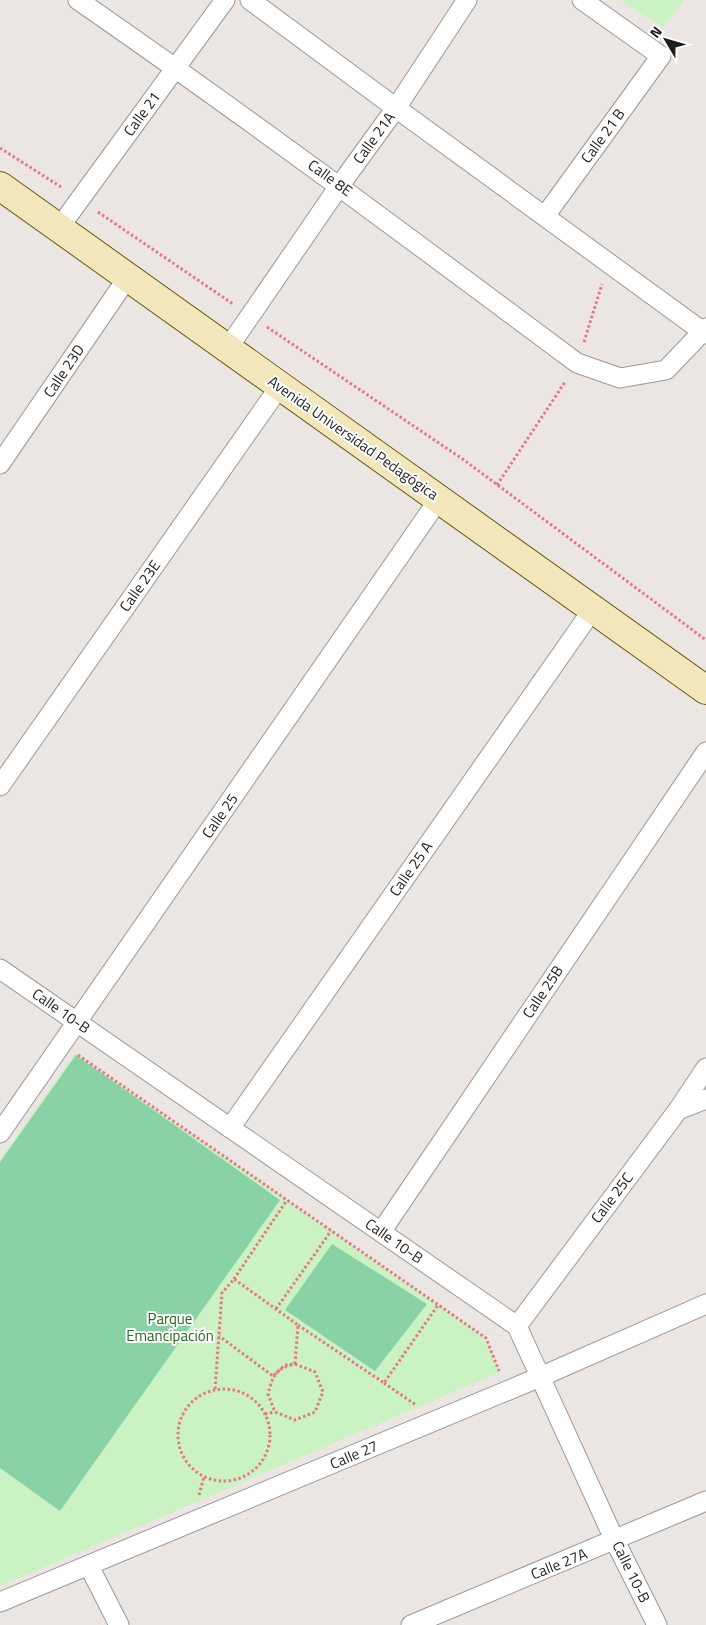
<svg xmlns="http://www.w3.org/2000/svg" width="706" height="1625" font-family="'Titillium Web',sans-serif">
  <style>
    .park { fill: #caf2c3 }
    .pitch { fill: #89d2a5 }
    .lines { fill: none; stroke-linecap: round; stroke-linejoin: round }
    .street-casing { stroke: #999; stroke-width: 21 }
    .secondary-casing { stroke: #645a11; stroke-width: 30 }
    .path { stroke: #e97685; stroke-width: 3; stroke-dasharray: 2.5 2.5; stroke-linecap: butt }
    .street { stroke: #fff; stroke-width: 19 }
    .secondary { stroke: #f1e7bb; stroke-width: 28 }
    .labels { text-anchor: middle; stroke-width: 4; stroke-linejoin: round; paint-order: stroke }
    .street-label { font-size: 15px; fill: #1c1c1c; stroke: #fff }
    .park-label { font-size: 15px; fill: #246c17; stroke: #fff }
  </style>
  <rect width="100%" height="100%" fill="#ece6e2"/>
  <g class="park">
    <polygon points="620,0 684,0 663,28"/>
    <polygon points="75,1053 486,1338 500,1372 0,1586 0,1160"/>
  </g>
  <g class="pitch">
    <polygon points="76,1055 280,1200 60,1511 0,1468 0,1162"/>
    <polygon points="332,1244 427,1304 375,1371 285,1310"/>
  </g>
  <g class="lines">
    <g class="street-casing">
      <g id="street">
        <path d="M78 0C247 117 412 240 577 363L620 378 666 370 706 328"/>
        <polyline points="250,0 396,108 706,334"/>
        <polyline points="545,216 661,56 582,0"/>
        <polyline points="59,228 225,0"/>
        <polyline points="228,348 340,185 396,108 467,0"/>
        <polyline points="0,464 128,277"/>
        <polyline points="0,786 280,386"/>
        <polyline points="0,969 517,1326 615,1541 657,1625"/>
        <polyline points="678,1110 706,1099"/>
        <polyline points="230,1128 593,609"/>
        <polyline points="0,1133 439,499"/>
        <polyline points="381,1232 706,752"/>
        <polyline points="517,1326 678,1110 706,1068"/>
        <polyline points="89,1566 119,1625"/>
        <polyline points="0,1602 540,1377 706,1304"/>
        <polyline points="411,1625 706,1501"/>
      </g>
    </g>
    <g class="secondary-casing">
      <polyline id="secondary" points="0,186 706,690"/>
    </g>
    <g class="path">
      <polyline points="0,148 61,187"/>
      <polyline points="98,212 233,304"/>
      <polyline points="267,327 464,460 706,640"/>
      <polyline points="584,342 602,284"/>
      <polyline points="497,485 565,382"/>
      <polyline points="78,1055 486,1338 499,1371"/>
      <polyline points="234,1279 287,1200"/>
      <polyline points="276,1309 331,1231"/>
      <polyline points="298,1325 384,1383 438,1305"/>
      <path d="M295 1364 315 1372 323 1392 315 1412 295 1420 275 1412 268 1394C273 1375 275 1369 295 1364Z"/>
      <polyline points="384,1383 416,1405"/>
      <circle cx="224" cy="1435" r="46"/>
      <polyline points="215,1389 222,1293 234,1279 298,1325 295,1364 285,1365 273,1376 219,1336"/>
      <polyline points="265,1414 275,1412"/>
      <polyline points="199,1495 204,1477"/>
    </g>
    <use href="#street" class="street"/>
    <use href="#secondary" class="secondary"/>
  </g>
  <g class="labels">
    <g class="street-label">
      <text transform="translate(142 114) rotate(-54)" y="5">Calle 21</text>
      <text transform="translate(603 136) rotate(-54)" y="5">Calle 21 B</text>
      <text transform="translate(374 138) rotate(-54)" y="5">Calle 21A</text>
      <text transform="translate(330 178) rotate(36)" y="5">Calle 8E</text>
      <text transform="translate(64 371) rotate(-56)" y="5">Calle 23D</text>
      <text transform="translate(353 438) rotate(35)" y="5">Avenida Universidad Pedagógica</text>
      <text transform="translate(140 586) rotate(-55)" y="5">Calle 23E</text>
      <text transform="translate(220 816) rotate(-55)" y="5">Calle 25</text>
      <text transform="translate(411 869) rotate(-55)" y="5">Calle 25 A</text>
      <text transform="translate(543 992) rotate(-56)" y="5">Calle 25B</text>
      <text transform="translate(61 1011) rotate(35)" y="5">Calle 10-B</text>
      <text transform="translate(612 1198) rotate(-53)" y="5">Calle 25C</text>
      <text transform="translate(394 1241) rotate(35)" y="5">Calle 10-B</text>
      <text transform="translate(354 1455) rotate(-23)" y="5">Calle 27</text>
      <text transform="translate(559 1564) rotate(-22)" y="5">Calle 27A</text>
      <text transform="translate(631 1572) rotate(64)" y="5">Calle 10-B</text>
    </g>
    <g class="park-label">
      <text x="170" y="1324">Parque<tspan x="170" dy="17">Emancipación</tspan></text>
    </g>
  </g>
  <g transform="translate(666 40) rotate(308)" stroke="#ffffff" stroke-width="4" paint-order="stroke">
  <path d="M0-4L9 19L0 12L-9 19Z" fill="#1c1c1c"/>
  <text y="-8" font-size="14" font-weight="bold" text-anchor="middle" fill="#1c1c1c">N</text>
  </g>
</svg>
